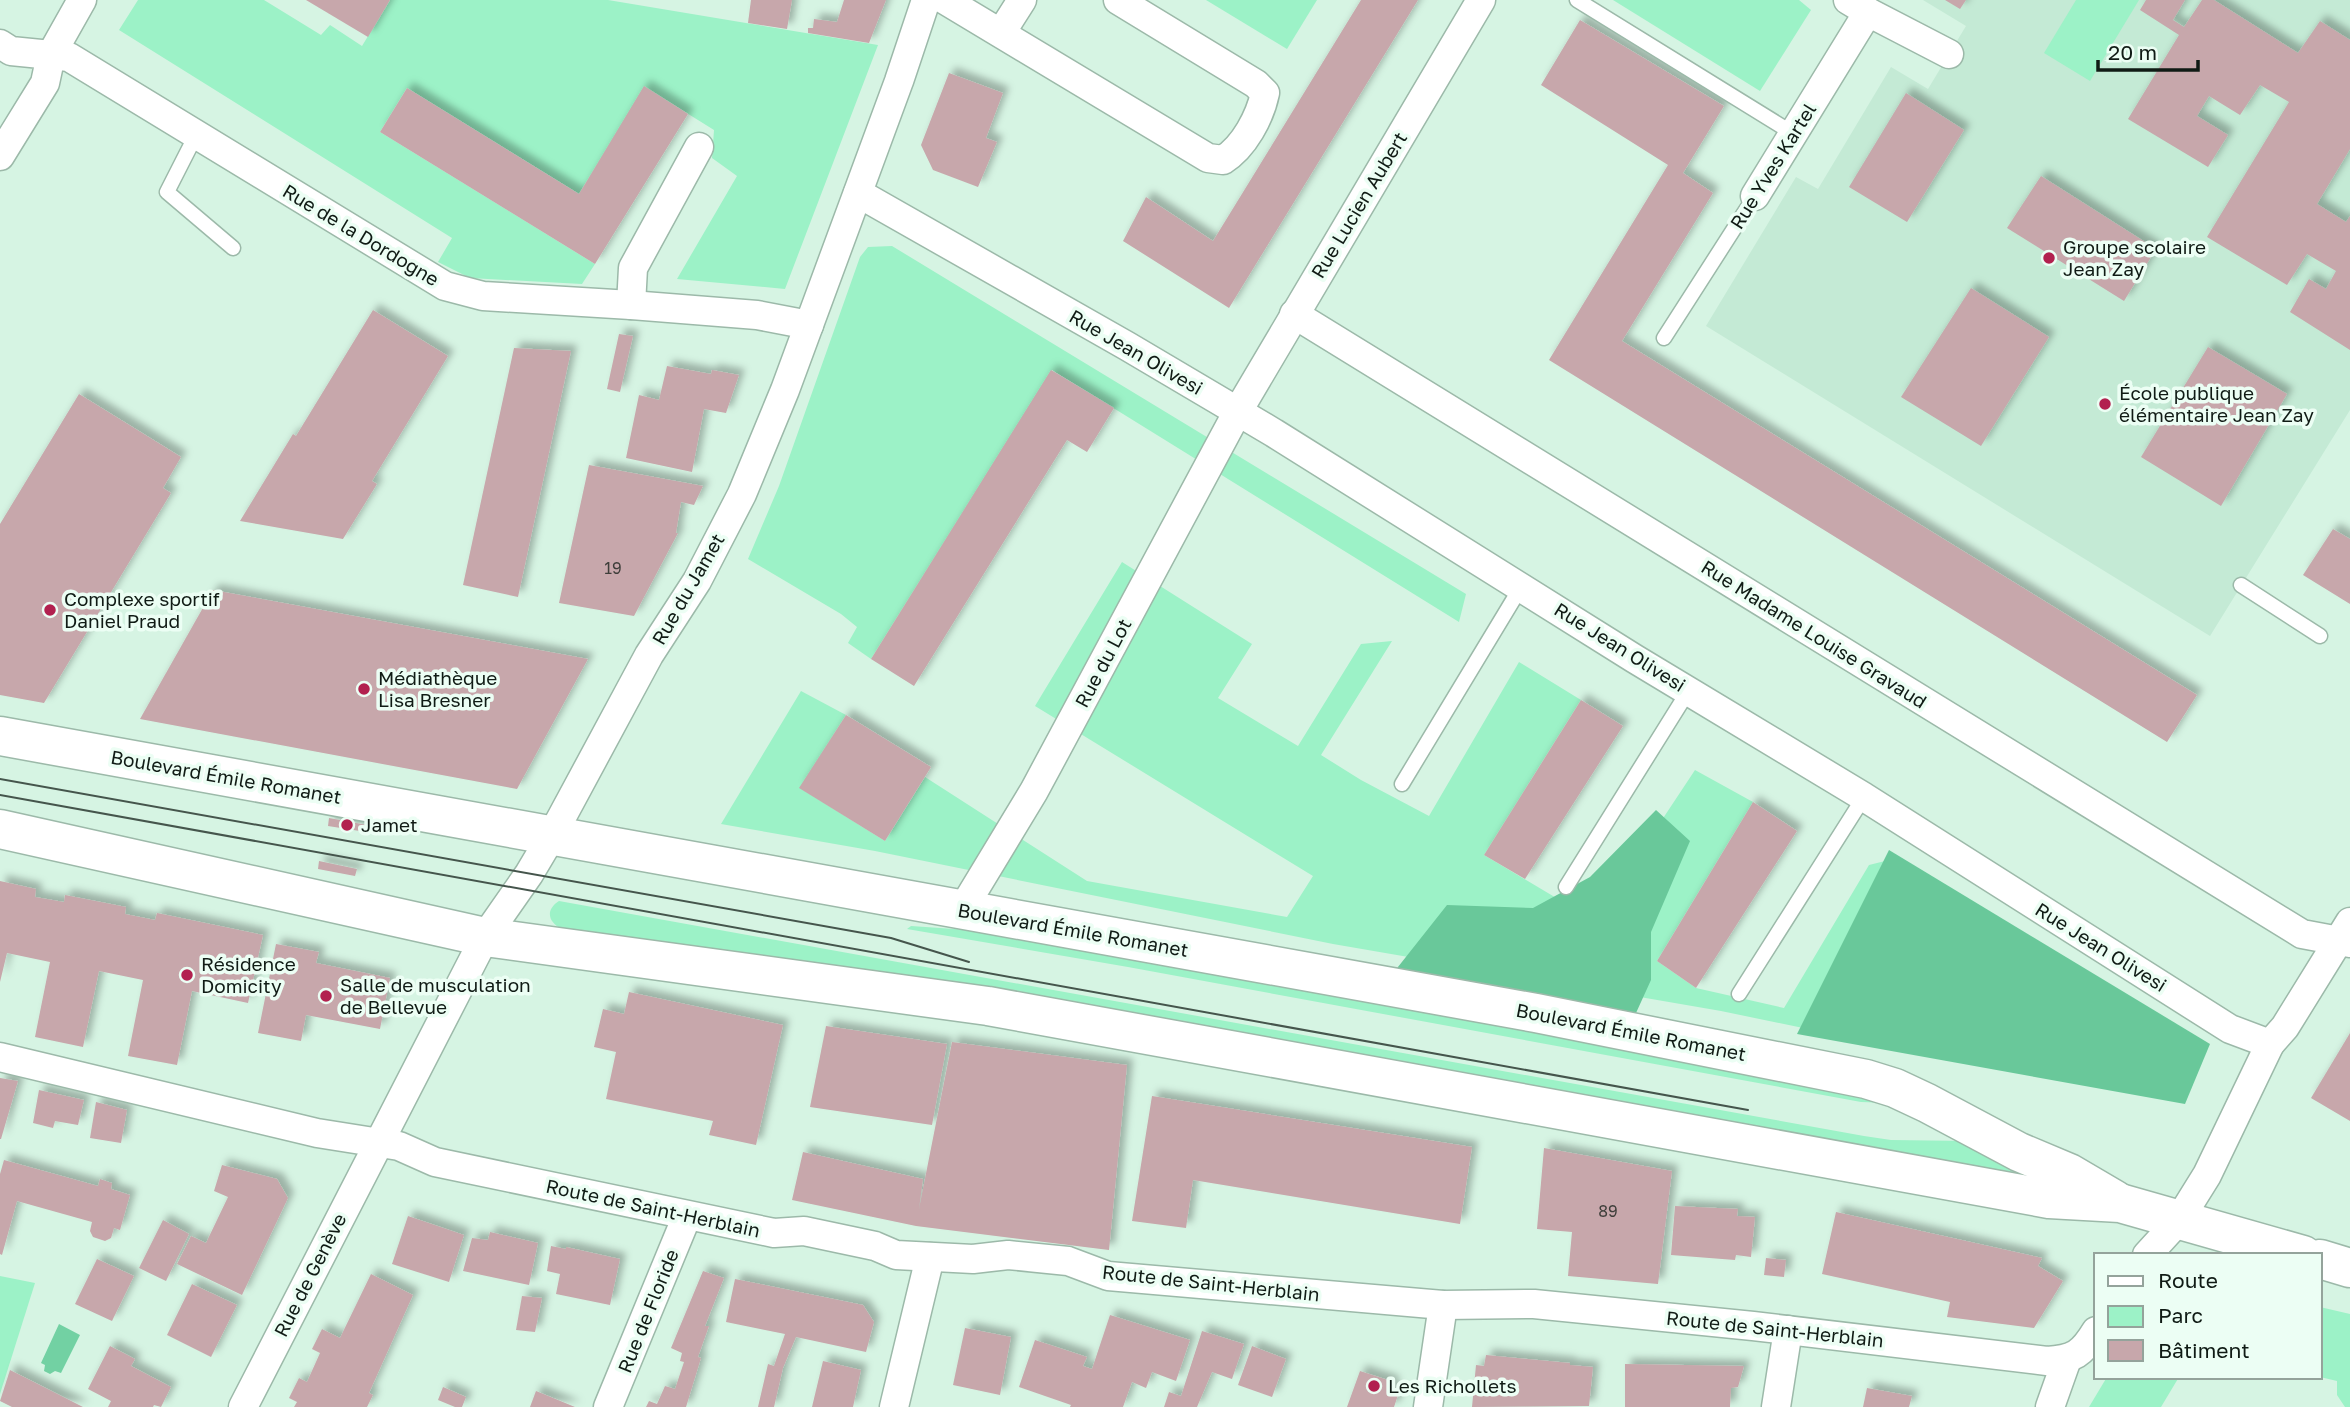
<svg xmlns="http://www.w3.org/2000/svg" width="2350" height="1407" font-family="'Golos Text',sans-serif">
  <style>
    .built { fill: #c4ead5 }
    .green { fill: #9cf2c7 }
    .forest { fill: #69c89a }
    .water { fill: #72d1a3 }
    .building { fill: #c7a7ab; filter: url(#shadow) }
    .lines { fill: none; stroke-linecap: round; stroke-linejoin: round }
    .service-casing { stroke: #9cb9a9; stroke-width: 17 }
    .minor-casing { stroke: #9cb9a9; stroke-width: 31 }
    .primary-casing { stroke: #9cb9a9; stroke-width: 41 }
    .service { stroke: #fff; stroke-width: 14 }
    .minor { stroke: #fff; stroke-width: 28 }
    .primary { stroke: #fff; stroke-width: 38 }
    .tram { stroke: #45554c; stroke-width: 2 }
    .poi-dot { fill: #b2214f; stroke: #ecfef4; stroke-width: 2.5 }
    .labels { text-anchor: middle; stroke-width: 7; stroke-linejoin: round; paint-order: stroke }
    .number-label { font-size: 16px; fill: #3e3e3a }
    .street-label { font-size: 19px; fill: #101b15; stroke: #ecfef4 }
    .poi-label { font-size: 19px; fill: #101b15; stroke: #ecfef4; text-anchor: start }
  </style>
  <defs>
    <filter id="shadow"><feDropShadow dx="6" dy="-6" stdDeviation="3.5" flood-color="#0004"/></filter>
  </defs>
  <rect width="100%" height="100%" fill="#d6f4e3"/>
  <polygon class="built" points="1923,0 2350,0 2350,410 2210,636 1706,326 1796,177 1818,189 1891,67 1928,89 1966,26"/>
  <g class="green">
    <polygon points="138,0 264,0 321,35 330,25 362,46 390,0 608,0 878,45 785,289 677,279 737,176 712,158 714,130 645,87 579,194 407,88 380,132 595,264 582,284 470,278 438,262 452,238 119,30"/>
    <polygon points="1206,0 1317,0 1287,49"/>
    <polygon points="1613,0 1799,0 1811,10 1760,91"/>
    <polygon points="2076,0 2139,0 2090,81 2044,53"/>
    <polygon points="892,246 1466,594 1459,622 1052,370 871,659 848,643 857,627 841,614 748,559 779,486 860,257 868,247"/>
    <polygon points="1122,562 1252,644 1218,698 1298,746 1361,644 1392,641 1321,755 1361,780 1429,816 1519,662 1581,700 1484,855 1595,921 1695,770 1753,802 1657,961 1696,988 1784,1008 1869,865 1885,861 1880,1044 1721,1011 1333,944 875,851 721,824 801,691 846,715 800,788 885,841 925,777 1087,881 1287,917 1313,876 1035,706"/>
    <path d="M559 901 1864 1136 1891 1140 1970 1141 2033 1180 1881 1148 1610 1101 562 929C548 922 545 910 559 901Z"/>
    <polygon points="911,926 969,930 1829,1084 1889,1103 1861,1102 1128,967 907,929"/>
    <polygon points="0,1276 35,1283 0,1394"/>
    <polygon points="2320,1307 2350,1314 2350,1407 2345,1407 2337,1395 2337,1381 2320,1377"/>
    <polygon points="2107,1377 2179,1377 2161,1407 2089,1407"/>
  </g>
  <g class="forest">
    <polygon points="1656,810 1690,841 1651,932 1651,980 1636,1013 1394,972 1447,905 1533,908 1590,877"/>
    <polygon points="1889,850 2210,1044 2185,1104 1797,1034"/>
  </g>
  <polygon class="water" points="59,1324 80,1335 61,1373 55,1371 50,1374 44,1371 45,1365 41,1363"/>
  <g class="building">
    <polygon points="306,0 390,0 368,37"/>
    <polygon points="751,0 792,0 787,29 748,23"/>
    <polygon points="844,0 886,0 869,43 808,33 808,28 813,28 814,19 837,22"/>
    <polygon points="1361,0 1418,0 1229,308 1123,241 1146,197 1213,241"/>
    <polygon points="1945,0 1966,0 1960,9"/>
    <polygon points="2146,0 2185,0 2173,20 2184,27 2202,0 2214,0 2298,53 2320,21 2350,40 2350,149 2317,204 2346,222 2350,216 2350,350 2290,312 2309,279 2326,289 2336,271 2307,254 2287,285 2207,237 2289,102 2260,85 2240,115 2209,96 2197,116 2228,135 2208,167 2128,119 2179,35 2140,10"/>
    <polygon points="1580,20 1724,106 1683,173 1713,193 1622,341 2197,695 2167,742 1549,360 1668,165 1541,85"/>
    <polygon points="949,73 1003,93 986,138 997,142 978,187 933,170 921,145"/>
    <polygon points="644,86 688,114 595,264 380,132 407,88 579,194"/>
    <polygon points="1906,93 1964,130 1907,222 1849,187"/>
    <polygon points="2041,176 2156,249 2124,301 2007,228"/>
    <polygon points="1971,288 2049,337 1981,446 1901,397"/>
    <polygon points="373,310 448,356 372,481 377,484 343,539 240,521 293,434 296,436"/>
    <polygon points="619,334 633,336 620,392 607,389"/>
    <polygon points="2208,347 2287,394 2221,506 2141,457"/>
    <polygon points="514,348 571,351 518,597 463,585"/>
    <polygon points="667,366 711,374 712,370 739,375 726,413 704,409 692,472 626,458 639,395 659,400"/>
    <polygon points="1051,370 1114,408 1087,452 1067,440 914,686 871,659"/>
    <polygon points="79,394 181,457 163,488 171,493 44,703 0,695 0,524"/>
    <polygon points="589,465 703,486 694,505 681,502 676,533 678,533 634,616 559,603"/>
    <polygon points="2333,529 2350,539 2350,604 2303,575"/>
    <polygon points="213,590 588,659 517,789 140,719"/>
    <polygon points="1581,700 1623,726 1525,879 1484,855"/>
    <polygon points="846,715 931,767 885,841 799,788"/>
    <polygon points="1753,802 1797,831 1696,988 1657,961"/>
    <polygon points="329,818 367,825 366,832 328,826"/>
    <polygon points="319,861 357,869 355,876 318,869"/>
    <polygon points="0,881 36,889 35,897 64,902 65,895 126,907 125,914 155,920 157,913 263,935 248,1003 192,991 177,1065 128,1056 143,980 99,971 83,1047 35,1037 50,962 7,953 0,982"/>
    <polygon points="276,944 319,952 316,963 390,978 380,1029 306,1015 301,1041 258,1033"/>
    <polygon points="629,992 783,1025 756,1145 709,1135 713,1121 606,1099 616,1052 594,1047 603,1009 624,1014"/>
    <polygon points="826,1026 947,1044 932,1125 810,1107"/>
    <polygon points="2350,1033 2350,1121 2311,1098"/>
    <polygon points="952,1042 1127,1065 1109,1250 916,1226 792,1200 803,1152 923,1179 919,1209"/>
    <polygon points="0,1078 18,1081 1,1139 0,1139"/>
    <polygon points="39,1090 84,1100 78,1125 55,1121 53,1128 33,1123"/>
    <polygon points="1152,1096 1472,1147 1460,1224 1193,1180 1186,1228 1132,1221"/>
    <polygon points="96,1102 127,1110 121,1143 90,1138"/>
    <polygon points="1544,1148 1672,1171 1658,1284 1568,1276 1572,1232 1537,1229"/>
    <polygon points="4,1160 98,1186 100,1179 112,1183 111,1189 130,1195 120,1230 114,1228 111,1238 105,1241 93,1237 90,1231 92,1222 17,1201 2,1255 0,1254 0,1174"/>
    <polygon points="222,1165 277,1179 288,1198 242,1295 177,1264 191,1236 206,1243 228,1197 214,1191"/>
    <polygon points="1675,1206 1738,1209 1737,1216 1755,1217 1751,1257 1736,1255 1735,1260 1671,1255"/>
    <polygon points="1836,1212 2042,1258 2038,1266 2063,1281 2034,1328 1947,1317 1950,1302 1822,1274"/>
    <polygon points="408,1216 464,1235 449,1282 392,1264"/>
    <polygon points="163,1220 189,1234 166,1281 139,1268"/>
    <polygon points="490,1232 538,1243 529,1285 463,1271 472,1238 488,1240"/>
    <polygon points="551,1246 566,1249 566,1247 620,1259 610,1305 556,1294 560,1274 547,1271"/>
    <polygon points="1766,1258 1786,1260 1784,1277 1764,1275"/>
    <polygon points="97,1259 134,1276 112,1321 75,1304"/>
    <polygon points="703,1271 724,1278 705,1326 709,1326 698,1357 701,1358 686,1407 646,1407 649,1401 657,1404 665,1386 675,1389 684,1362 680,1361 682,1353 671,1348"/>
    <polygon points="371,1274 413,1295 369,1393 373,1395 367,1407 294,1407 297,1402 289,1398 299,1378 307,1382 320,1353 312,1349 322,1329 340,1338"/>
    <polygon points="735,1279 863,1305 874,1322 866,1352 796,1337 783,1368 774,1407 758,1407 768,1364 774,1366 785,1334 726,1322"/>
    <polygon points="192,1284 237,1305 211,1357 167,1335"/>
    <polygon points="522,1296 542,1298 535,1332 516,1330"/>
    <polygon points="1110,1315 1190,1340 1176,1381 1152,1372 1146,1388 1132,1382 1123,1407 1070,1407 1071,1405 1019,1387 1035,1340 1087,1357 1083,1366 1092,1369"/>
    <polygon points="965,1328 1011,1337 1000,1395 953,1385"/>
    <polygon points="1202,1331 1244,1344 1232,1379 1212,1372 1197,1407 1164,1407 1169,1392 1181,1396"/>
    <polygon points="110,1346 135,1359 131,1366 171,1387 161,1407 154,1405 153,1407 108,1407 111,1401 88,1389"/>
    <polygon points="1252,1346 1286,1359 1272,1397 1238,1385"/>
    <polygon points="1486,1355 1570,1363 1570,1365 1593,1367 1589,1406 1472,1407 1476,1365 1484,1366"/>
    <polygon points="823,1361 861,1370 853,1407 812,1407"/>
    <polygon points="1625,1364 1744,1366 1738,1387 1731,1388 1730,1407 1625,1407"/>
    <polygon points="10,1370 83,1407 12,1407 0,1401"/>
    <polygon points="1360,1371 1394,1382 1391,1389 1399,1392 1394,1407 1347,1407"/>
    <polygon points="443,1387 466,1397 462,1407 455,1407 438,1400"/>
    <polygon points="1867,1388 1912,1396 1909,1407 1863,1407"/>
    <polygon points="536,1391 575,1407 530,1407"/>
  </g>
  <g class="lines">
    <g class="service-casing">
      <g id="service">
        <polyline points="1577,0 1794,134"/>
        <polyline points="196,135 167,192 233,248"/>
        <polyline points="1664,338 1755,196"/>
        <polyline points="2241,585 2320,636"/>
        <polyline points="1402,784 1521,587"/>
        <polyline points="1566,887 1689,690"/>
        <polyline points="1739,994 1864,797"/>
      </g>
    </g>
    <g class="minor-casing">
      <g id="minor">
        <polyline points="82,0 51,55 69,57 445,286 483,296 631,305 757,315 809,325"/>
        <path d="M945 0 1208 158 1223 160C1244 147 1260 117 1265 93L1256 84 1118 0"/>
        <polyline points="1868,12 1949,54"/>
        <polyline points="1001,33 1022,0"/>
        <polyline points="0,44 11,51 51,55 45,83 0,156"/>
        <polyline points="858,193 1127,346 1274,433 1635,659 1864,797 2230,1029 2270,1044 2285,1027 2350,922"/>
        <polyline points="1755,196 1868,12 1848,0"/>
        <polyline points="631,305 633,268 699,147"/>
        <polyline points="1294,314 2302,934 2350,943"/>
        <polyline points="962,910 1034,791 1238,411 1481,0"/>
        <path d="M0 1057 317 1133 399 1146 435 1162 774 1233 804 1231 875 1246 896 1255 973 1259 1008 1255 1068 1261 1108 1276 1443 1305 1534 1304 1753 1326 2047 1361C2074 1359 2082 1354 2096 1331"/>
        <polyline points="2147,1255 2179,1220 2207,1175 2270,1044"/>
        <polyline points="243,1407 485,937 529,874 551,837 649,655 697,581 742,494 785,390 899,81 926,0"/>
        <polyline points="608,1407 687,1216"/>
        <polyline points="894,1407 930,1257"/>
        <polyline points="1428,1407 1443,1305"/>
        <polyline points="1776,1407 1788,1330"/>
        <polyline points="2050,1407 2067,1359"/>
      </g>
    </g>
    <g class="primary-casing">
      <g id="primary">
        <polyline points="0,736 1536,1013 1866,1079 1895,1088 1927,1103 2019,1152 2069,1173 2115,1200"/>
        <polyline points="0,829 485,937 988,1006 2049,1199 2120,1203 2303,1255"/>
        <polyline points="2320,1259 2350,1268"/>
      </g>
    </g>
    <use href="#service" class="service"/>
    <use href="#minor" class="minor"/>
    <use href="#primary" class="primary"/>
    <g class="tram">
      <polyline points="0,779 891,938 969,962"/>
      <polyline points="0,795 1748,1110"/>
    </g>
  </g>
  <g class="poi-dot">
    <circle cx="2049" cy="258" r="7"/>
    <circle cx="2105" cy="404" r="7"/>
    <circle cx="50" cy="610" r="7"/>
    <circle cx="364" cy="689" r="7"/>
    <circle cx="347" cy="825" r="7"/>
    <circle cx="187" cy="975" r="7"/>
    <circle cx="326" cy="996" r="7"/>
    <circle cx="1374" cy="1386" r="7"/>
  </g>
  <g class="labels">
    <g class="number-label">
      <text x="613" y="574">19</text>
      <text x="1608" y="1217">89</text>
    </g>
    <g class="street-label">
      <text transform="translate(1773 166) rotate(-58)" y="7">Rue Yves Kartel</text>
      <text transform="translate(1359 205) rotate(-59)" y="7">Rue Lucien Aubert</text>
      <text transform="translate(361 235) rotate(31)" y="7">Rue de la Dordogne</text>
      <text transform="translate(1136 352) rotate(30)" y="7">Rue Jean Olivesi</text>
      <text transform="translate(688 589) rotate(-60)" y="7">Rue du Jamet</text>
      <text transform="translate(1814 634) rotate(32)" y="7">Rue Madame Louise Gravaud</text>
      <text transform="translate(1620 647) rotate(32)" y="7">Rue Jean Olivesi</text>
      <text transform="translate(1103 663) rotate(-62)" y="7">Rue du Lot</text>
      <text transform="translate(226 777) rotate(10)" y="7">Boulevard Émile Romanet</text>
      <text transform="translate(1073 930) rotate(10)" y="7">Boulevard Émile Romanet</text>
      <text transform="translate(2101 947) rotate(32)" y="7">Rue Jean Olivesi</text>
      <text transform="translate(1631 1032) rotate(11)" y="7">Boulevard Émile Romanet</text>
      <text transform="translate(653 1208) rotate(12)" y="7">Route de Saint-Herblain</text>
      <text transform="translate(310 1275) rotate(-63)" y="7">Rue de Genève</text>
      <text transform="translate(1211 1283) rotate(6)" y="7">Route de Saint-Herblain</text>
      <text transform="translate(648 1311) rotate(-68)" y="7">Rue de Floride</text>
      <text transform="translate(1775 1329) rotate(6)" y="7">Route de Saint-Herblain</text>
    </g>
    <g class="poi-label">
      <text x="2063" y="254">Groupe scolaire<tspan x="2063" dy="22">Jean Zay</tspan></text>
      <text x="2119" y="400">École publique<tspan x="2119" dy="22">élémentaire Jean Zay</tspan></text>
      <text x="64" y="606">Complexe sportif<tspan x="64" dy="22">Daniel Praud</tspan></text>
      <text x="378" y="685">Médiathèque<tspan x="378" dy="22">Lisa Bresner</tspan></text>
      <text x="361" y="832">Jamet</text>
      <text x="201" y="971">Résidence<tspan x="201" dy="22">Domicity</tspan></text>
      <text x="340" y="992">Salle de musculation<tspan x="340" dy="22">de Bellevue</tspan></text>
      <text x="1388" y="1393">Les Richollets</text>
    </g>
  </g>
  <rect x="2094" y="1253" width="228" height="126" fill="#ecfef4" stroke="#94a39b" stroke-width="2"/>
  <rect x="2108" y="1276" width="35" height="10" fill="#ffffff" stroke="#94a39b" stroke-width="2"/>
  <text x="2158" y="1288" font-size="21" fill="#101b15">Route</text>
  <rect x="2108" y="1306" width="35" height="21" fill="#9cf2c7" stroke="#94a39b" stroke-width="2"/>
  <text x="2158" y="1323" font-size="21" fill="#101b15">Parc</text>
  <rect x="2108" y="1340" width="35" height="21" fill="#c7a7ab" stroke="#94a39b" stroke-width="2"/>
  <text x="2158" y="1358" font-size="21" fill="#101b15">Bâtiment</text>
  <path d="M2098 60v10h100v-10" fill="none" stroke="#101b15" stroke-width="3.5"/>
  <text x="2108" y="60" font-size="21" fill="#101b15" stroke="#ecfef4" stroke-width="5" paint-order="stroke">20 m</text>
</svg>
